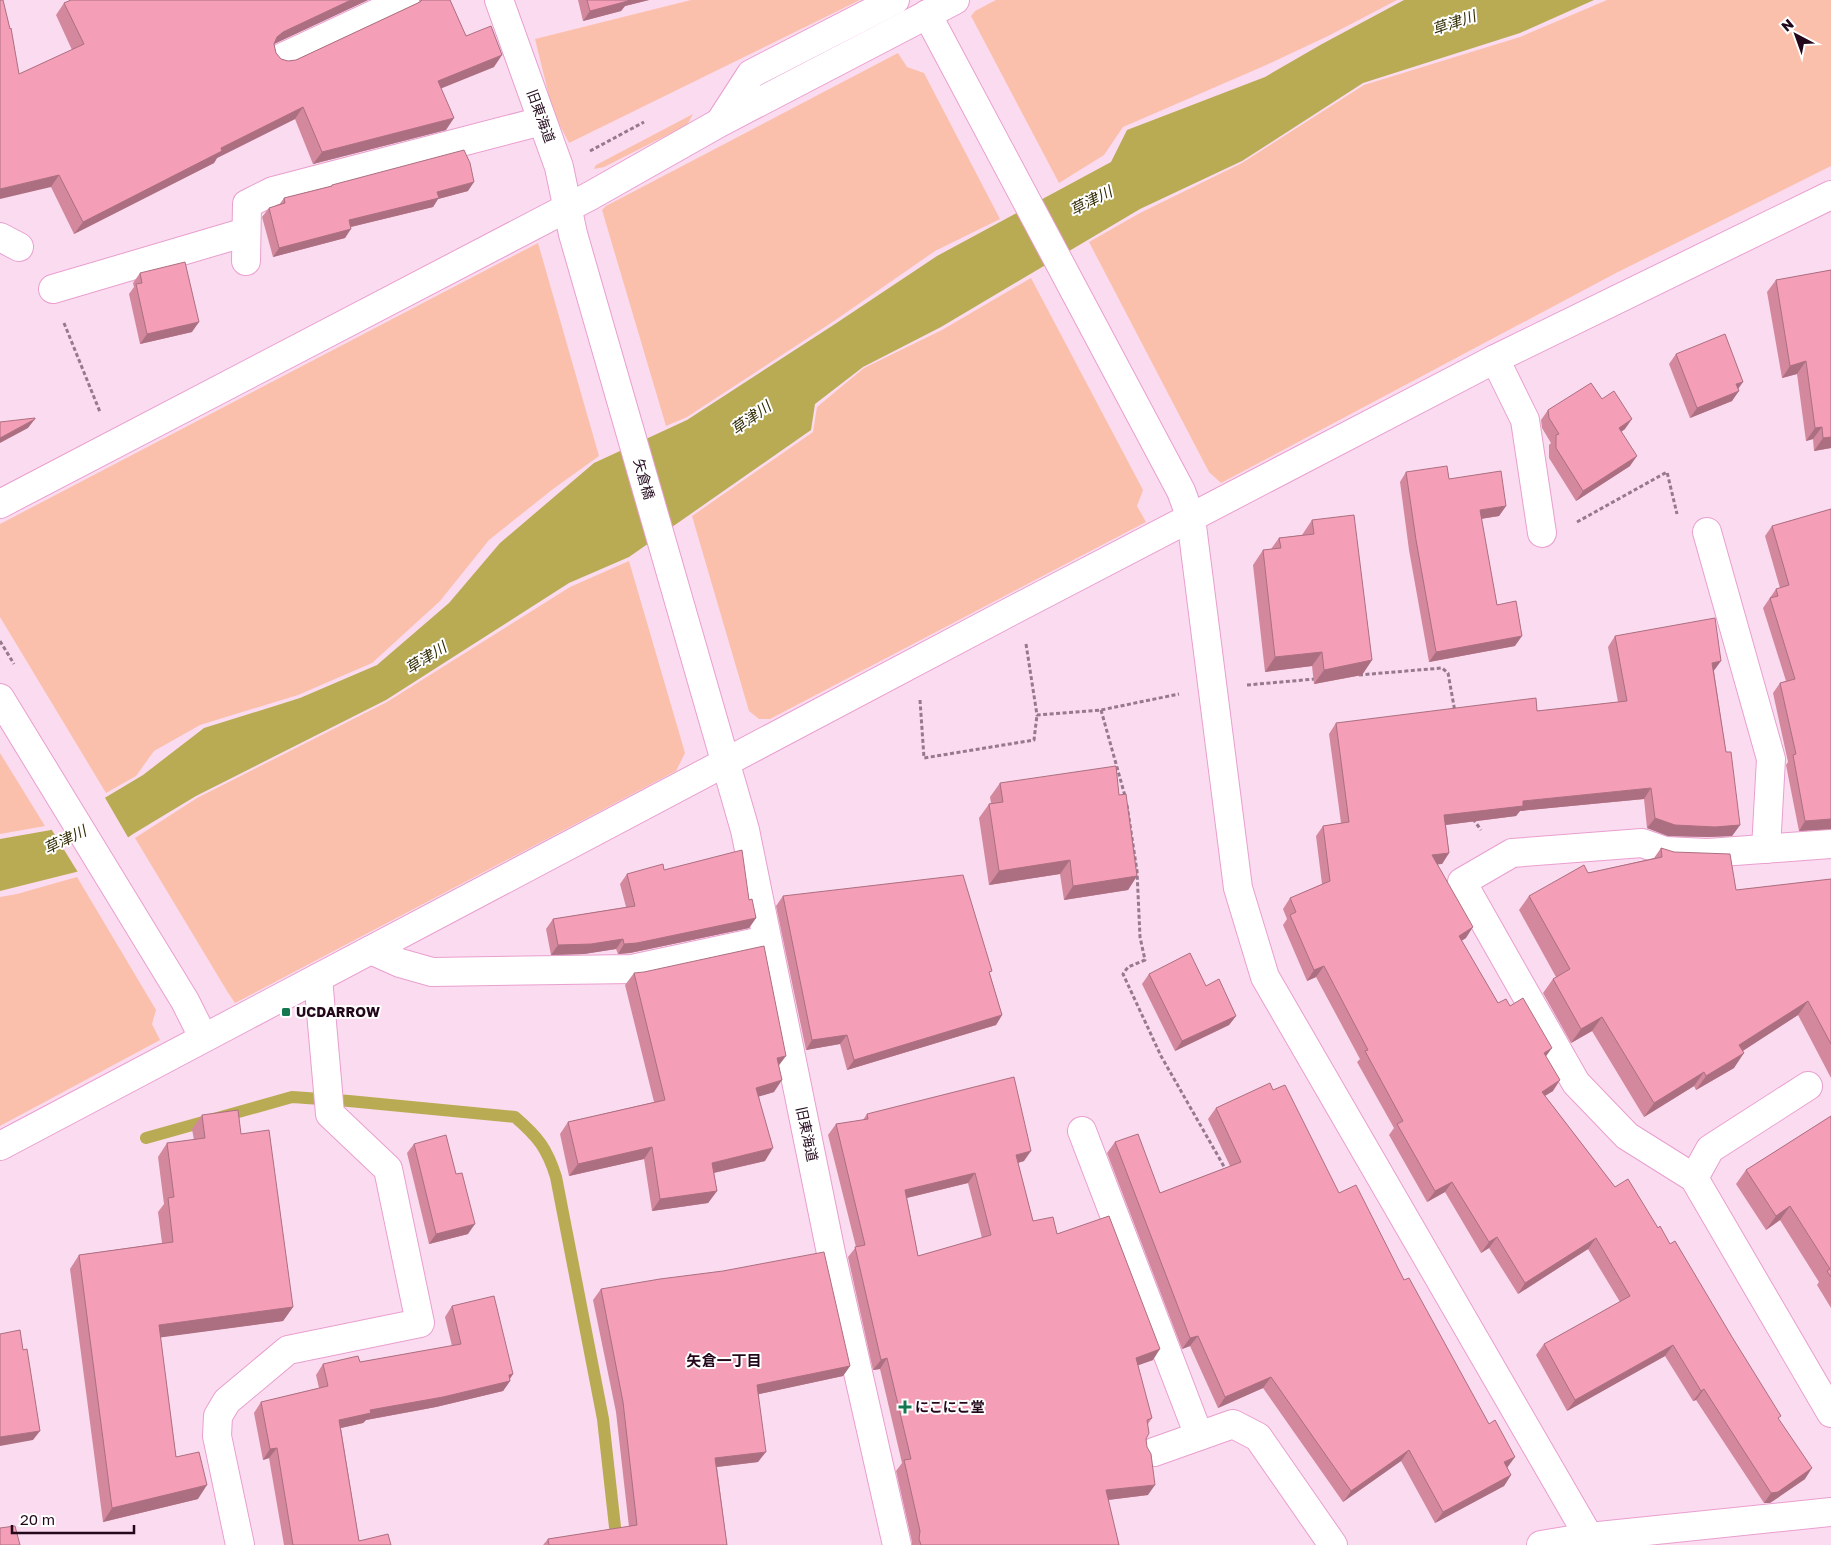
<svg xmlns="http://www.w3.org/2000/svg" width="1831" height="1545" font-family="'Golos Text','Noto Sans JP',sans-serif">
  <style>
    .green { fill: #fbc0ac }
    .water { fill: #b9ab53 }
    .pier { fill: #fbdbef }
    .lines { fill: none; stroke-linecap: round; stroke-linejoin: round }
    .stream { stroke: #b9ab53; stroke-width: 12 }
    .minor-casing { stroke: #e99fcf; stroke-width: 30 }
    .path { stroke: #97798d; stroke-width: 3; stroke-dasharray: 4 2.5; stroke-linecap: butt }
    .minor { stroke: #fff; stroke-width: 28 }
    .wall { fill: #d3889e; fill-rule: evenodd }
    .shaded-wall { fill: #ac6f81 }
    .building { fill: #f59eb8; stroke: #ac6f81; fill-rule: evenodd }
    .poi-dot { fill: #147951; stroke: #fff; stroke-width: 2 }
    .labels { text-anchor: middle; stroke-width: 4; stroke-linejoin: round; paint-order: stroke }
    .street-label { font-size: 14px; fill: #22081a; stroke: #fff }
    .poi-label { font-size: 14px; font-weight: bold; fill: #22081a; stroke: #fff; text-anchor: start }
    .water-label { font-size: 15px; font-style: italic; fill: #332d05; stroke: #fff }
    .neighbourhood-label { font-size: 15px; font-weight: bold; fill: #22081a; stroke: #fff }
  </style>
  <rect width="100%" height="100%" fill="#fbdbef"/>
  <g class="green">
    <polygon points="691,0 860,0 569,143 553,112 535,39"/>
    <polygon points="996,0 1397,0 1328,36 1264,66 1123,127 1104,155 1059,183 971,16 975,11"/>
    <polygon points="1607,0 1831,0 1831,166 1616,273 1221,483 1209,472 1089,242 1140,213 1242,163 1364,85 1520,37"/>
    <polygon points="898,53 907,67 924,73 1000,219 935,251 834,321 687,417 666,426 602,210 606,206"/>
    <polygon points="693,114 687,125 604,167 594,169 596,165"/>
    <polygon points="538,243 599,456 553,489 489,540 440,601 372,663 298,695 200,725 154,751 136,776 106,793 0,617 0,524"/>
    <polygon points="1031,278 1143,490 1137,506 1146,522 770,719 759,719 749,711 692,516 813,432 817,407 864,368 942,330"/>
    <polygon points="629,561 685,753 676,771 235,1003 227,991 135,838 197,798 387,702 570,587"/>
    <polygon points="0,753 45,826 0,834"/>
    <polygon points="77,877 156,1010 152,1024 160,1040 0,1126 0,897 17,894"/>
  </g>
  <polygon class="water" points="1404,0 1594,0 1520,33 1363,83 1242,161 1140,209 941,327 863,367 815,404 811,430 629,557 569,583 386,700 196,796 133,834 80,871 0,891 0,839 51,830 143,775 204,728 300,698 377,665 449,603 500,543 594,463 687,420 835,324 937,256 1111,162 1127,130 1265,77 1322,44"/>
  <polygon class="pier" points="104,796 129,839 79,874 50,827"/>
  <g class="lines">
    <path class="stream" d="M146 1138 292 1097 349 1101 515 1117C538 1137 547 1148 556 1177L603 1419 617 1545"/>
    <g class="minor-casing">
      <g id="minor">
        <polyline points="499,0 559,167 573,234 745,830 831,1253 897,1545"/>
        <polyline points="927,14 1181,491 1191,518 1238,888 1265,977 1589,1537 1590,1545"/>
        <polyline points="281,58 405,0"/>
        <polyline points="720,122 751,74 895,0"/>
        <polyline points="0,237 19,247"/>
        <polyline points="246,261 247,204 273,191 542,121"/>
        <polyline points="53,289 246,232"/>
        <polyline points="1495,359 1525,420 1542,533"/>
        <polyline points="0,504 590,196 719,123 955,0"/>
        <polyline points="1707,532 1771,759 1766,849"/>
        <polyline points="0,698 185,1001 203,1037"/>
        <polyline points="1831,844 1708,853 1665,851 1642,843 1512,853 1462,882 1576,1083 1627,1136 1694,1178 1831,1413"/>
        <polyline points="371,950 400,963 432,972 632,969 767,940"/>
        <polyline points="1082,1131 1199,1436"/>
        <polyline points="0,1146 1021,606 1495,359 1831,195"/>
        <polyline points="1694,1178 1710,1149 1808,1086"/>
        <polyline points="1154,1452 1233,1424 1258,1437 1333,1545"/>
        <polyline points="240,1545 217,1436 218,1416 227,1401 288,1350 420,1323 388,1169 330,1114 318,978"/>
        <polyline points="1541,1545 1589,1537 1831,1512"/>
      </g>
    </g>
    <g class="path">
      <polyline points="590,151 644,122"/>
      <polyline points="64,323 100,412"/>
      <polyline points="1577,522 1667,472 1677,514"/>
      <polyline points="0,641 14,664"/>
      <polyline points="1026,644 1037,715 1101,710 1179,694"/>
      <polyline points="1359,675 1442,668 1448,673 1455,712"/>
      <polyline points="1247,685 1315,679"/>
      <polyline points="920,700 924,758 1034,740 1037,715"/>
      <polyline points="1101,710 1125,796"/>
      <polyline points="1127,805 1137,871 1140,937 1145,960 1128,967 1123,974 1161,1056 1226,1170"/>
      <polyline points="1473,819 1481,830"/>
    </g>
    <use href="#minor" class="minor"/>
  </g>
  <g class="wall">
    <polygon points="71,0 368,0 274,44 276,53 281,59 288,61 296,60 420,2 420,0 450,0 466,36 494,67 441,88 446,130 313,164 295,119 217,158 214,163 74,234 51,187 19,74 72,50 56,15 64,3"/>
    <polygon points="578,0 649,0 625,6 621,11 583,21"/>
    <polygon points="332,185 468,191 438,199 433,207 351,227 345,238 273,257 262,217 269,208 279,205 284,198 331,186"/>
    <polygon points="1831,270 1831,448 1814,451 1813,439 1806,441 1797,374 1782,378 1767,292 1776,280"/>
    <polygon points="140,273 192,332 140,344 129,294 134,287 133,283"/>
    <polygon points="1676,354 1738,389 1732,401 1690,418 1669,364"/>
    <polygon points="1602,399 1625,429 1621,432 1630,466 1576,501 1549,458 1549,445 1551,443 1542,428 1541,420 1548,410"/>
    <polygon points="1406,472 1449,479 1506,506 1499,516 1481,519 1497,605 1515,646 1429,662 1409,550 1400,482"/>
    <polygon points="1831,509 1831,829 1799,831 1786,765 1788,762 1773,693 1780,683 1786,681 1763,608 1776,589 1780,588 1765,536 1772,526"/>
    <polygon points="1312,520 1372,660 1362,675 1314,684 1312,666 1265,672 1253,565 1263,550 1271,549 1279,538 1302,535"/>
    <polygon points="1615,636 1714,671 1726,752 1740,825 1732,836 1708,837 1668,836 1647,828 1644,799 1520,811 1516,816 1446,825 1449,853 1442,864 1437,864 1466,938 1461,941 1498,1003 1510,1006 1546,1057 1553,1091 1545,1096 1615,1187 1658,1228 1778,1419 1805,1479 1770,1503 1764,1503 1696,1400 1693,1401 1665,1356 1567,1411 1536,1355 1544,1344 1620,1302 1588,1249 1518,1294 1489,1248 1481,1253 1445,1192 1427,1202 1389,1135 1394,1128 1357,1062 1360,1059 1316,977 1307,981 1283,925 1287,919 1283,909 1290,898 1322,884 1316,836 1323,826 1341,823 1329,734 1336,723 1537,711 1618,702 1608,647"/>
    <polygon points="1000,783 1119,795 1137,876 1128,890 1064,900 1060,874 989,885 979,818 989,804 991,803 990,797"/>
    <polygon points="1661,848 1736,890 1831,879 1831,1078 1798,1015 1742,1051 1734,1068 1696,1090 1694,1086 1644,1117 1592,1031 1571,1043 1543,993 1553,979 1556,977 1519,910 1529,896 1588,873 1654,858"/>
    <polygon points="664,870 749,900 756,918 749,928 630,953 618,954 616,949 584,954 551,955 546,929 553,919 626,907 620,884 627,874"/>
    <polygon points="783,896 990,974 1002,1015 996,1025 847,1070 840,1044 806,1050 776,906"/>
    <polygon points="634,973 779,1066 774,1092 759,1096 765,1161 714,1173 717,1191 708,1203 652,1211 644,1159 569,1176 560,1134 568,1122 654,1102 625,985"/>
    <polygon points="1149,974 1206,986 1236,1016 1229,1025 1175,1051 1142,984"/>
    <polygon points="1273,1090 1339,1193 1404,1280 1511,1475 1504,1486 1435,1523 1401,1461 1343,1502 1263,1388 1218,1408 1190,1346 1182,1349 1107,1153 1115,1142 1160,1193 1230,1166 1208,1119 1216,1108"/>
    <path d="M867 1114 1024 1161 1018 1163 1033 1221 1057 1234 1153 1360 1137 1365 1152 1418 1148 1424 1146 1439 1148 1495 1108 1500 1119 1545H912V1542L896 1471 902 1463 880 1369 873 1370 848 1257 856 1247 828 1135 836 1124 863 1120ZM968 1183 982 1238 918 1256 907 1198Z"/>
    <polygon points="202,1115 241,1134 293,1307 283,1321 160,1337 176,1457 198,1499 103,1522 70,1269 79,1255 162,1243 158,1212 164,1204 158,1157 167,1143 194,1140 192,1129"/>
    <polygon points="1831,1116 1831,1308 1817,1285 1819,1282 1780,1220 1766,1230 1736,1184 1746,1170"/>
    <polygon points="414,1144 468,1234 429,1244 407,1153"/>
    <polygon points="601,1289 850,1366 843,1376 759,1394 758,1462 717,1467 727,1545 543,1545 548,1539 629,1527 616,1412 593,1300"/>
    <polygon points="452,1306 513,1374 510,1379 510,1381 503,1391 436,1407 366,1420 363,1423 341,1428 359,1541 391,1545 284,1545 269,1458 263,1460 254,1413 261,1402 319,1388 316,1375 323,1364 360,1362 452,1346 445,1317"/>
  </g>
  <g class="shaded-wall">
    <polygon points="351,0 368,0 274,44 277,37 283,32"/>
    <polygon points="626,0 649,0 625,6 621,11 583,21 590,11"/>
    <polygon points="502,55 494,67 430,93 438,81"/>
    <polygon points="303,107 295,119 217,158 214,163 74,234 83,222 221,148"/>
    <polygon points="454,118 446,130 313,164 322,152"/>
    <polygon points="59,175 51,187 0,199 0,189"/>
    <polygon points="474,182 468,191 438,199 433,207 342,229 349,220 437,192"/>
    <polygon points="351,229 345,238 273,257 279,248"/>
    <polygon points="199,322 192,332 140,344 147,334"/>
    <polygon points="1806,361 1797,374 1782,378 1790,366"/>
    <polygon points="1743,382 1736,392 1736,384"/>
    <polygon points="1739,391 1732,401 1690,418 1697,408"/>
    <polygon points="35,419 28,428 0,443 0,438"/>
    <polygon points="1632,419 1625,429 1612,438 1619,428"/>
    <polygon points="1822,427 1813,439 1806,441 1815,428"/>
    <polygon points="1831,437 1831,448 1814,451 1823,438"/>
    <polygon points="1637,456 1630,466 1576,501 1583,491"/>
    <polygon points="1506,506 1499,516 1473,520 1480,510"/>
    <polygon points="1522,636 1515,646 1429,662 1436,652"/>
    <polygon points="1322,652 1312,666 1265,672 1275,657"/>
    <polygon points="1372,660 1362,675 1314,684 1324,670"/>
    <polygon points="1721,661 1713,672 1712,663"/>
    <polygon points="1651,788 1644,799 1520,811 1516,816 1437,826 1444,815 1523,801"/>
    <polygon points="1655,818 1740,825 1732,836 1708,837 1668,836 1647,828"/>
    <polygon points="1831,819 1831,829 1799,831 1805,821"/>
    <polygon points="1449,853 1442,864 1424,866 1432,855"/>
    <polygon points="1070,860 1060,874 989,885 999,871"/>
    <polygon points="1137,876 1128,890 1064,900 1073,886"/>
    <polygon points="756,918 749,928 630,953 618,954 624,944"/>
    <polygon points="1473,927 1466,938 1451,947 1459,936"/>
    <polygon points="623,939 616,949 584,954 551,955 558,945"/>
    <polygon points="1324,966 1316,977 1307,981 1314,970"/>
    <polygon points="1808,1001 1798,1015 1729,1060 1739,1045"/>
    <polygon points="1002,1015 996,1025 847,1070 854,1060"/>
    <polygon points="1236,1016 1229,1025 1175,1051 1182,1041"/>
    <polygon points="1602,1017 1592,1031 1571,1043 1581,1029"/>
    <polygon points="847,1035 840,1044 806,1050 812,1040"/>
    <polygon points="1552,1048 1544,1059 1544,1053"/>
    <polygon points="1744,1053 1734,1068 1696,1090 1706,1076"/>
    <polygon points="786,1056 777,1068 777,1058"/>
    <polygon points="1704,1072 1694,1086 1644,1117 1654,1103"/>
    <polygon points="782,1080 774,1092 748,1100 756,1088"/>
    <polygon points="1560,1080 1553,1091 1534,1102 1542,1092"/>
    <polygon points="652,1147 644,1159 569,1176 578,1164"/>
    <polygon points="773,1148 765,1161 704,1175 712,1163"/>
    <polygon points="1031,1151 1024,1161 1009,1165 1016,1155"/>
    <polygon points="975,1173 968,1183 898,1200 905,1190"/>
    <polygon points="1452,1182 1445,1192 1427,1202 1435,1191"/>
    <polygon points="717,1191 708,1203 652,1211 660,1199"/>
    <polygon points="1790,1206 1780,1220 1766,1230 1776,1216"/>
    <polygon points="475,1224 468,1234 429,1244 436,1234"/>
    <polygon points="1497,1237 1489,1248 1481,1253 1489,1242"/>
    <polygon points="1596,1238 1588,1249 1518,1294 1525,1283"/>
    <polygon points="293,1307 283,1321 149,1339 159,1325"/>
    <polygon points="1198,1336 1190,1346 1182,1349 1190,1338"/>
    <polygon points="1673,1345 1665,1356 1567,1411 1575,1400"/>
    <polygon points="1160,1349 1153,1360 1128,1369 1136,1358"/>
    <polygon points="887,1358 880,1369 873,1370 881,1360"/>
    <polygon points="850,1366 843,1376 750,1396 757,1385"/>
    <polygon points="513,1374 508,1381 510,1381 503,1391 436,1407 366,1420 363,1423 332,1430 339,1420 370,1410"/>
    <polygon points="1271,1377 1263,1388 1218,1408 1225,1397"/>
    <polygon points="1704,1389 1696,1400 1693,1401 1701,1391"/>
    <polygon points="40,1431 33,1440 0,1446 0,1437"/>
    <polygon points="277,1448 269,1458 263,1460 270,1449"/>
    <polygon points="1409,1450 1401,1461 1343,1502 1351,1491"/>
    <polygon points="766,1452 758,1462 708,1468 715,1458"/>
    <polygon points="1515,1457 1507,1468 1504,1462"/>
    <polygon points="1812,1468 1805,1479 1770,1503 1764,1503 1771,1493"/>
    <polygon points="1511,1475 1504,1486 1435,1523 1443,1512"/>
    <polygon points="207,1485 198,1499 103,1522 112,1508"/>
    <polygon points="1155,1485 1148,1495 1099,1501 1106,1490"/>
  </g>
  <g class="building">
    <polygon points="0,0 3,0 10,29 11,28 19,74 84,44 64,3 71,0 351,0 283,32 277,37 274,44 276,53 281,59 288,61 296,60 420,2 422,0 450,0 466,36 491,26 502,55 438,81 454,118 322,152 303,107 221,148 222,151 83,222 59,175 0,189"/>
    <polygon points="587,0 628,0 628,1 590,11"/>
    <polygon points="464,150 470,163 474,182 437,192 439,198 349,220 351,229 279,248 269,208 285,203 284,198 332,186 332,185"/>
    <polygon points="185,262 199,322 147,334 136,284 142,283 140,273"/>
    <polygon points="1831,270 1831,437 1823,438 1822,427 1815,428 1806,361 1790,366 1776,280"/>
    <polygon points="1725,334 1743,382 1736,384 1739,391 1697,408 1676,354"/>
    <polygon points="1591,383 1602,399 1614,391 1632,419 1619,428 1637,456 1583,491 1556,448 1556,435 1559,434 1549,418 1548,410"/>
    <polygon points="35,418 35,419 0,438 0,422"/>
    <polygon points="1447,466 1449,479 1501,471 1506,506 1480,510 1497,605 1516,601 1522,636 1436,652 1416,540 1406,472"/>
    <polygon points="1831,509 1831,819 1805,821 1793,755 1796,754 1780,683 1795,679 1770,598 1778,596 1776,589 1789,585 1772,526"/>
    <polygon points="1354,515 1372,660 1324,670 1322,652 1275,657 1263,550 1281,548 1279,538 1314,534 1312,520"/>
    <polygon points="1715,618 1721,661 1712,663 1726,752 1731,752 1740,825 1715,827 1675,825 1655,818 1651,788 1523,801 1523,806 1444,815 1449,853 1432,855 1473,927 1459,936 1498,1003 1506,999 1510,1006 1523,998 1552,1048 1544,1053 1560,1080 1542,1092 1615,1187 1628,1179 1658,1228 1660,1226 1670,1244 1675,1241 1732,1337 1781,1416 1778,1418 1812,1468 1778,1492 1771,1493 1704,1389 1701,1391 1673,1345 1575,1400 1544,1344 1630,1296 1596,1238 1525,1283 1497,1237 1489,1242 1452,1182 1435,1191 1397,1124 1403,1121 1365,1051 1368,1050 1324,966 1314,970 1290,915 1296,912 1290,898 1330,881 1323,826 1349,822 1336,723 1536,698 1537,711 1627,701 1615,636"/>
    <polygon points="1116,766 1119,795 1126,794 1137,876 1073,886 1070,860 999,871 989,804 1003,802 1000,783"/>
    <polygon points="1661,848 1674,852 1730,854 1736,890 1831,879 1831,1044 1808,1001 1739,1045 1744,1053 1706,1076 1704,1072 1654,1103 1602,1017 1581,1029 1553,979 1570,969 1529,896 1584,865 1588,873 1662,857"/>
    <polygon points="742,850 749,900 752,899 756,918 637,943 624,944 623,939 591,944 558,945 553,919 635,906 627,874 663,864 664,870"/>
    <polygon points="963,875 992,971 989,972 1002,1015 854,1060 847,1035 812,1040 783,896"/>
    <polygon points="764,946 786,1056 777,1058 782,1080 756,1088 773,1148 712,1163 717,1191 660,1199 652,1147 578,1164 568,1122 665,1100 634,973 644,972"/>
    <polygon points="1190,953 1206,986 1219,979 1236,1016 1182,1041 1149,974"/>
    <path d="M1014 1077 1031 1151 1016 1155 1033 1221 1053 1217 1057 1234 1109 1216 1160 1349 1136 1358 1152 1418 1147 1420 1149 1433 1146 1439 1147 1447 1151 1454 1155 1485 1106 1490 1119 1545H921L919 1539 920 1531 904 1460 911 1459 887 1358 881 1360 855 1247 865 1245 836 1124 868 1119 867 1114ZM975 1173 991 1235 918 1256 905 1190Z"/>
    <polygon points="1270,1083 1273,1090 1285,1085 1339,1193 1356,1185 1404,1280 1409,1278 1489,1424 1495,1420 1515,1457 1504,1462 1511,1475 1443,1512 1409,1450 1351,1491 1271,1377 1225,1397 1198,1336 1190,1338 1115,1142 1138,1134 1160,1193 1241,1162 1216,1108"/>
    <polygon points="238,1110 241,1134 269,1130 293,1307 159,1325 176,1457 199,1452 207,1485 112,1508 79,1255 173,1242 168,1198 174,1197 167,1143 205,1138 202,1115"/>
    <polygon points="1831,1116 1831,1277 1827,1271 1830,1269 1790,1206 1776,1216 1746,1170"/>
    <polygon points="446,1135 456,1174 462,1173 475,1224 436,1234 414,1144"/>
    <polygon points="824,1252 850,1366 757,1385 766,1452 715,1458 727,1545 549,1545 548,1539 637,1525 623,1402 601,1289 660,1279 723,1271"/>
    <polygon points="494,1296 513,1374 509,1375 510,1381 443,1397 370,1410 371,1413 339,1420 359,1541 388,1534 391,1545 292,1545 293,1545 277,1448 270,1449 261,1402 328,1386 323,1364 358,1356 360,1362 461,1344 452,1306"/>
    <polygon points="20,1330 23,1350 27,1349 40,1431 0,1437 0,1334"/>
    <polygon points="15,1526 20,1545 0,1545 0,1528"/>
  </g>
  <g class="poi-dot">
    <rect x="281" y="1007" width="10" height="10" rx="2.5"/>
    <path d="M902.5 1399.5h5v5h5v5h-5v5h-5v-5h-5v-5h5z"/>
  </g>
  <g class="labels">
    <g class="street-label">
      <text transform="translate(541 116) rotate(70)" y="5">旧東海道</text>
      <text transform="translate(644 479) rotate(74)" y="5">矢倉橋</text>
      <text transform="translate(807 1134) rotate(78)" y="5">旧東海道</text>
    </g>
    <g class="poi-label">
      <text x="296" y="1017">UCDARROW</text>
      <text x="915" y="1412">にこにこ堂</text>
    </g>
    <g class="water-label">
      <text transform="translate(1454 23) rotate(-19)" y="5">草津川</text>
      <text transform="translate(1091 201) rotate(-27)" y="5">草津川</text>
      <text transform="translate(751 418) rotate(-36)" y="5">草津川</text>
      <text transform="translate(426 658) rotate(-32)" y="5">草津川</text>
      <text transform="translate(65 840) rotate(-26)" y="5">草津川</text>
    </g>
    <g class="neighbourhood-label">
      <text x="724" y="1366">矢倉一丁目</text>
    </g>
  </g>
  <g transform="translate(1796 35) rotate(319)" stroke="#ffffff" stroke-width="4" paint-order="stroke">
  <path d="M0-4L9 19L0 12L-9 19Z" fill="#22081a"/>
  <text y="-8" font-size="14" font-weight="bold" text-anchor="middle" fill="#22081a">N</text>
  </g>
  <path d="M12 1525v8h122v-8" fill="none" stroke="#22081a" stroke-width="2.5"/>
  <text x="20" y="1525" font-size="15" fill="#22081a" stroke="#ffffff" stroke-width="4" paint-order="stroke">20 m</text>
</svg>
